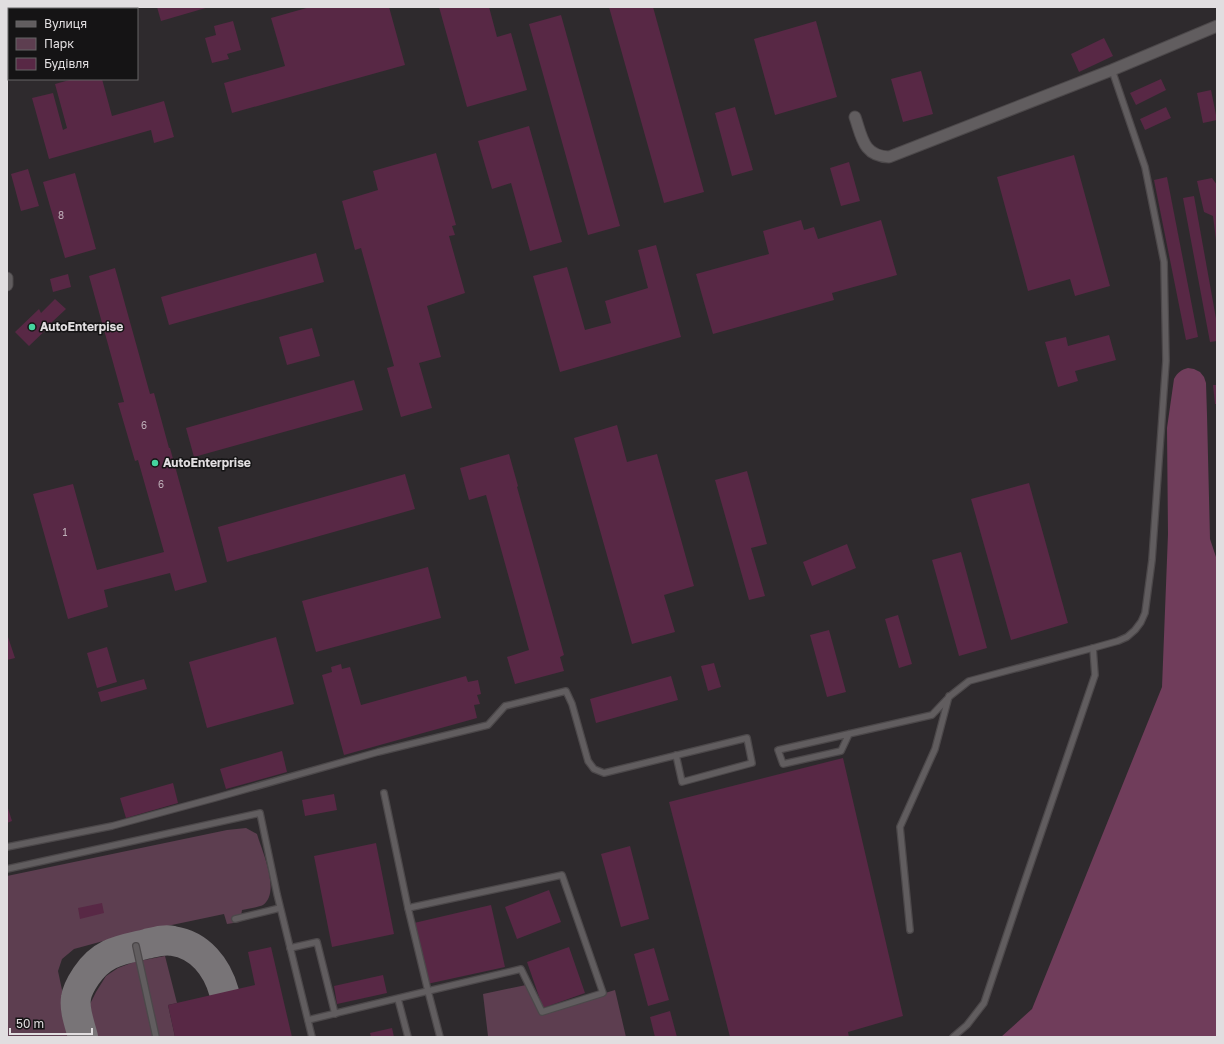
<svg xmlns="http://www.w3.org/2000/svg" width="1224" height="1044" font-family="'Golos Text',sans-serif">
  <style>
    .green { fill: #5d3e50 }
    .forest { fill: #703d5b }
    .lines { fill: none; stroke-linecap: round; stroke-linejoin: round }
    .taxiway { stroke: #787477; stroke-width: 30 }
    .building { fill: #582845 }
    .lane-casing { stroke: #4c484a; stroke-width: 8 }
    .street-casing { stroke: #4c484a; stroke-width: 13 }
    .lane { stroke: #615d5f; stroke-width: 5.5 }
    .street { stroke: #615d5f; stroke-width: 11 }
    .poi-dot { fill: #45d49f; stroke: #151415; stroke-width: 1.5 }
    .labels { text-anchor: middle; stroke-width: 3; stroke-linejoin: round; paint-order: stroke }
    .number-label { font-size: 10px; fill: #bfb0b9 }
    .poi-label { font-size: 12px; font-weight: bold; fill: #e1dee0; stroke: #151415; text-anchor: start }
  </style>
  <rect width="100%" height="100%" fill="#2e2a2d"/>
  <g class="green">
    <path d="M246 828 257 834C262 851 281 892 263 905 259 907 247 909 242 910L240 922 227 924 224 914 129 934 74 949 62 959 58 971 72 1037H7V876L227 830Z"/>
    <polygon points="165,956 177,1003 168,1005 175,1037 96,1037 90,1004 96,992 106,976 118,968 134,962"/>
    <polygon points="526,985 539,1013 615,990 626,1037 487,1037 488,1036 483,994"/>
  </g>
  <path class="forest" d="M1188 368 1194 369 1200 372 1204 377 1206 383 1207 415 1210 539 1217 560V1037H1001L1032 1009 1162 687 1168 534 1167 428 1174 379C1178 372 1181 370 1188 368Z"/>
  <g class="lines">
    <path class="taxiway" d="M83 1037C80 1025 74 1010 76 998 77 990 82 982 86 976 102 952 120 950 146 944 155 942 164 939 173 941 200 945 217 967 224 992"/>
  </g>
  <g class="building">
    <polygon points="157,7 209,7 161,21"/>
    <polygon points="310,7 389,7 405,65 232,113 224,83 285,66 271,18"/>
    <polygon points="439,7 489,7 497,37 511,33 527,90 467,107"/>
    <polygon points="609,7 653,7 704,192 664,203"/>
    <polygon points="561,15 620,226 588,235 529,24"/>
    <polygon points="233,21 241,50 227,54 229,59 212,63 205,38 216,35 214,26"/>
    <polygon points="816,21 837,97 775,115 754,39"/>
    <polygon points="1104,38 1113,56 1079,72 1071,54"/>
    <polygon points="921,71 933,114 903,122 891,79"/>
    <polygon points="73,79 102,79 112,116 164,101 174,137 154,143 151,130 49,159 32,98 53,93 63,130 67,128 55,84"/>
    <polygon points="1161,79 1166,90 1136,105 1130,93"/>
    <polygon points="1211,90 1217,120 1203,123 1197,93"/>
    <polygon points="735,107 753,170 732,176 715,113"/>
    <polygon points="1166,107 1171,118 1145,130 1140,119"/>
    <polygon points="529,126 562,242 530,251 511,183 492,189 478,141"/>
    <polygon points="436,153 456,225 452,226 455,235 449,236 465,293 427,306 441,357 419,363 432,408 401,417 387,368 394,366 361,248 355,250 342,201 378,190 373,171"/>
    <polygon points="1074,155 1110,286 1075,296 1070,279 1028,291 997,177"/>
    <polygon points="849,162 860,201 841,206 830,168"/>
    <polygon points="28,169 39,206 21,211 11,174"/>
    <polygon points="75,173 96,249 65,258 43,182"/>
    <polygon points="1167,177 1198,337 1186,340 1154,180"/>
    <polygon points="1212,178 1217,185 1217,240 1216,240 1213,216 1204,212 1197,181"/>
    <polygon points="1194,196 1217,324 1217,341 1210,342 1183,198"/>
    <polygon points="801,220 804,230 814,227 818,239 881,220 897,275 832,293 834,300 713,334 696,274 769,254 763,231"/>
    <polygon points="656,245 681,337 560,372 533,276 567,267 585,330 611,323 605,301 648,288 638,250"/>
    <polygon points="316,253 324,282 169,325 161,297"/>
    <polygon points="115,268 150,394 154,393 169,448 170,448 207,582 175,591 170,573 104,590 108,607 68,619 33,494 73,484 97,570 164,552 138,460 135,461 118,403 124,402 89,276"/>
    <polygon points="68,274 71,287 53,292 50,279"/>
    <polygon points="55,299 66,309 51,323 52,324 29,346 15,332 39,309 41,313"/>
    <polygon points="312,328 320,356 287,365 279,337"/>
    <polygon points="1109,335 1116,360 1075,371 1078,381 1058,387 1045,342 1066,337 1068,346"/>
    <polygon points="354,380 363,410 194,457 186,428"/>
    <polygon points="1213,385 1217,385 1217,404 1215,404"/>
    <polygon points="617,425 627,462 657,454 694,586 664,595 675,632 632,644 574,438"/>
    <polygon points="509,454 518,486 517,487 564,655 560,657 564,671 515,684 507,657 529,650 486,495 469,500 460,468"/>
    <polygon points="747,471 767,544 751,548 765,596 749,600 715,480"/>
    <polygon points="405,474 415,509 227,562 218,527"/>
    <polygon points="1029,483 1068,623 1011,640 971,499"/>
    <polygon points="847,544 856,568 812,586 803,562"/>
    <polygon points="961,552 987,648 959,656 932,560"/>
    <polygon points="428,567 441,618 316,652 302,601"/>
    <polygon points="898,615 912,664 899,668 885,619"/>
    <polygon points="829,630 846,692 827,697 810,635"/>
    <polygon points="7,634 15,658 7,660"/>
    <polygon points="276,637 294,704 207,728 189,662"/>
    <polygon points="107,647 117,682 97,688 87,653"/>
    <polygon points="714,663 721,687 708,691 701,666"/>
    <polygon points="341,664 342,669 350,667 361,705 466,676 468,682 478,680 481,694 477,695 480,704 474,705 477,718 344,755 322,675 332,672 331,667"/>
    <polygon points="671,676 678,700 596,723 590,699"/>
    <polygon points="144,679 147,689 101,702 98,692"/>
    <polygon points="282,751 287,772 226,789 220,769"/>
    <polygon points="843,758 903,1016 848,1032 849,1037 730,1037 669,802"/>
    <polygon points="173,783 178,803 126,818 120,798"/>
    <polygon points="334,794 337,810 305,816 302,800"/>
    <polygon points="7,805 12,821 7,823"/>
    <polygon points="376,843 394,934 332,947 314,856"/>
    <polygon points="630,846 649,919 621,927 601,854"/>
    <polygon points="549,890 561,922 517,939 505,907"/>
    <polygon points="102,903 104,913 80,919 78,908"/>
    <polygon points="491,905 505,967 427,984 414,923"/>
    <polygon points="271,947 292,1037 175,1037 168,1005 255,985 248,952"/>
    <polygon points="569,947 585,993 543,1008 527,962"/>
    <polygon points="654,948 669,1000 648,1006 634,954"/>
    <polygon points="383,975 387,993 337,1004 334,986"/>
    <polygon points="670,1011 677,1037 655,1037 650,1017"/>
    <polygon points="392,1028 394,1037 371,1037 370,1033"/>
  </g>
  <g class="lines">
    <g class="lane-casing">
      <g id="lane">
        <polyline points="849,734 841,751 783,764 778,750 932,715 950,696 969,681 1093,648 1118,641 1127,637 1135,630 1141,622 1145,613 1152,560 1166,361 1164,262 1145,167 1112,70"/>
        <polyline points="7,847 112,826 215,798 378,752 488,725 505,706 566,691 572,704 588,761 594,769 604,773 747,738 752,763 682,782 676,755"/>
        <polyline points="7,869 260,813 277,894 312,1037"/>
        <polyline points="408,908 562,875 603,993 542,1012 521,969 428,991 440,1037"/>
        <polyline points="235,919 280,908"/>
        <polyline points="910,930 900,827 935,749 949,696"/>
        <polyline points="136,946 156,1037"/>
        <polyline points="290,948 317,942 335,1014"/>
        <polyline points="398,999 408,1037"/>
        <polyline points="308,1020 428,991 408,908 384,793"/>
        <polyline points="953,1037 967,1025 984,1003 1020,895 1095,675 1093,648"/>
      </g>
    </g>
    <g class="street-casing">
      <g id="street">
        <path d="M855 117C862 137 863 156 889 157L1112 70 1217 26"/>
        <polyline points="7,278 7,285"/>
      </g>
    </g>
    <use href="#lane" class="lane"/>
    <use href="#street" class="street"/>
  </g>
  <g class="poi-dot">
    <circle cx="32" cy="327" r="4"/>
    <circle cx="155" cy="463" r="4"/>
  </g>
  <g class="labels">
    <g class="number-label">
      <text x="61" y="219">8</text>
      <text x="144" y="429">6</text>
      <text x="161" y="488">6</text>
      <text x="65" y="536">1</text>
    </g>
    <g class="poi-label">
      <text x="40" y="331">AutoEnterpise</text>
      <text x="163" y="467">AutoEnterprise</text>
    </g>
  </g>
  <rect width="1224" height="1044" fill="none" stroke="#e1dee0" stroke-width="16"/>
  <rect x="8" y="8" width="130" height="72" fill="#151415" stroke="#676566"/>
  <rect x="16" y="21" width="20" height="6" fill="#615d5f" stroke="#676566"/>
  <text x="44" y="28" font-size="12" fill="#e1dee0">Вулиця</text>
  <rect x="16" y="38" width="20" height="12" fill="#5d3e50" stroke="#676566"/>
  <text x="44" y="48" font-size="12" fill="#e1dee0">Парк</text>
  <rect x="16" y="58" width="20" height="12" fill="#582845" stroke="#676566"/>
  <text x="44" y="68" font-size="12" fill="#e1dee0">Будівля</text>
  <path d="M10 1028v6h82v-6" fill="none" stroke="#e1dee0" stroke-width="2"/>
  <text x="16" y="1028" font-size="12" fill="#e1dee0" stroke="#151415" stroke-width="3" paint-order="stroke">50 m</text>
</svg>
